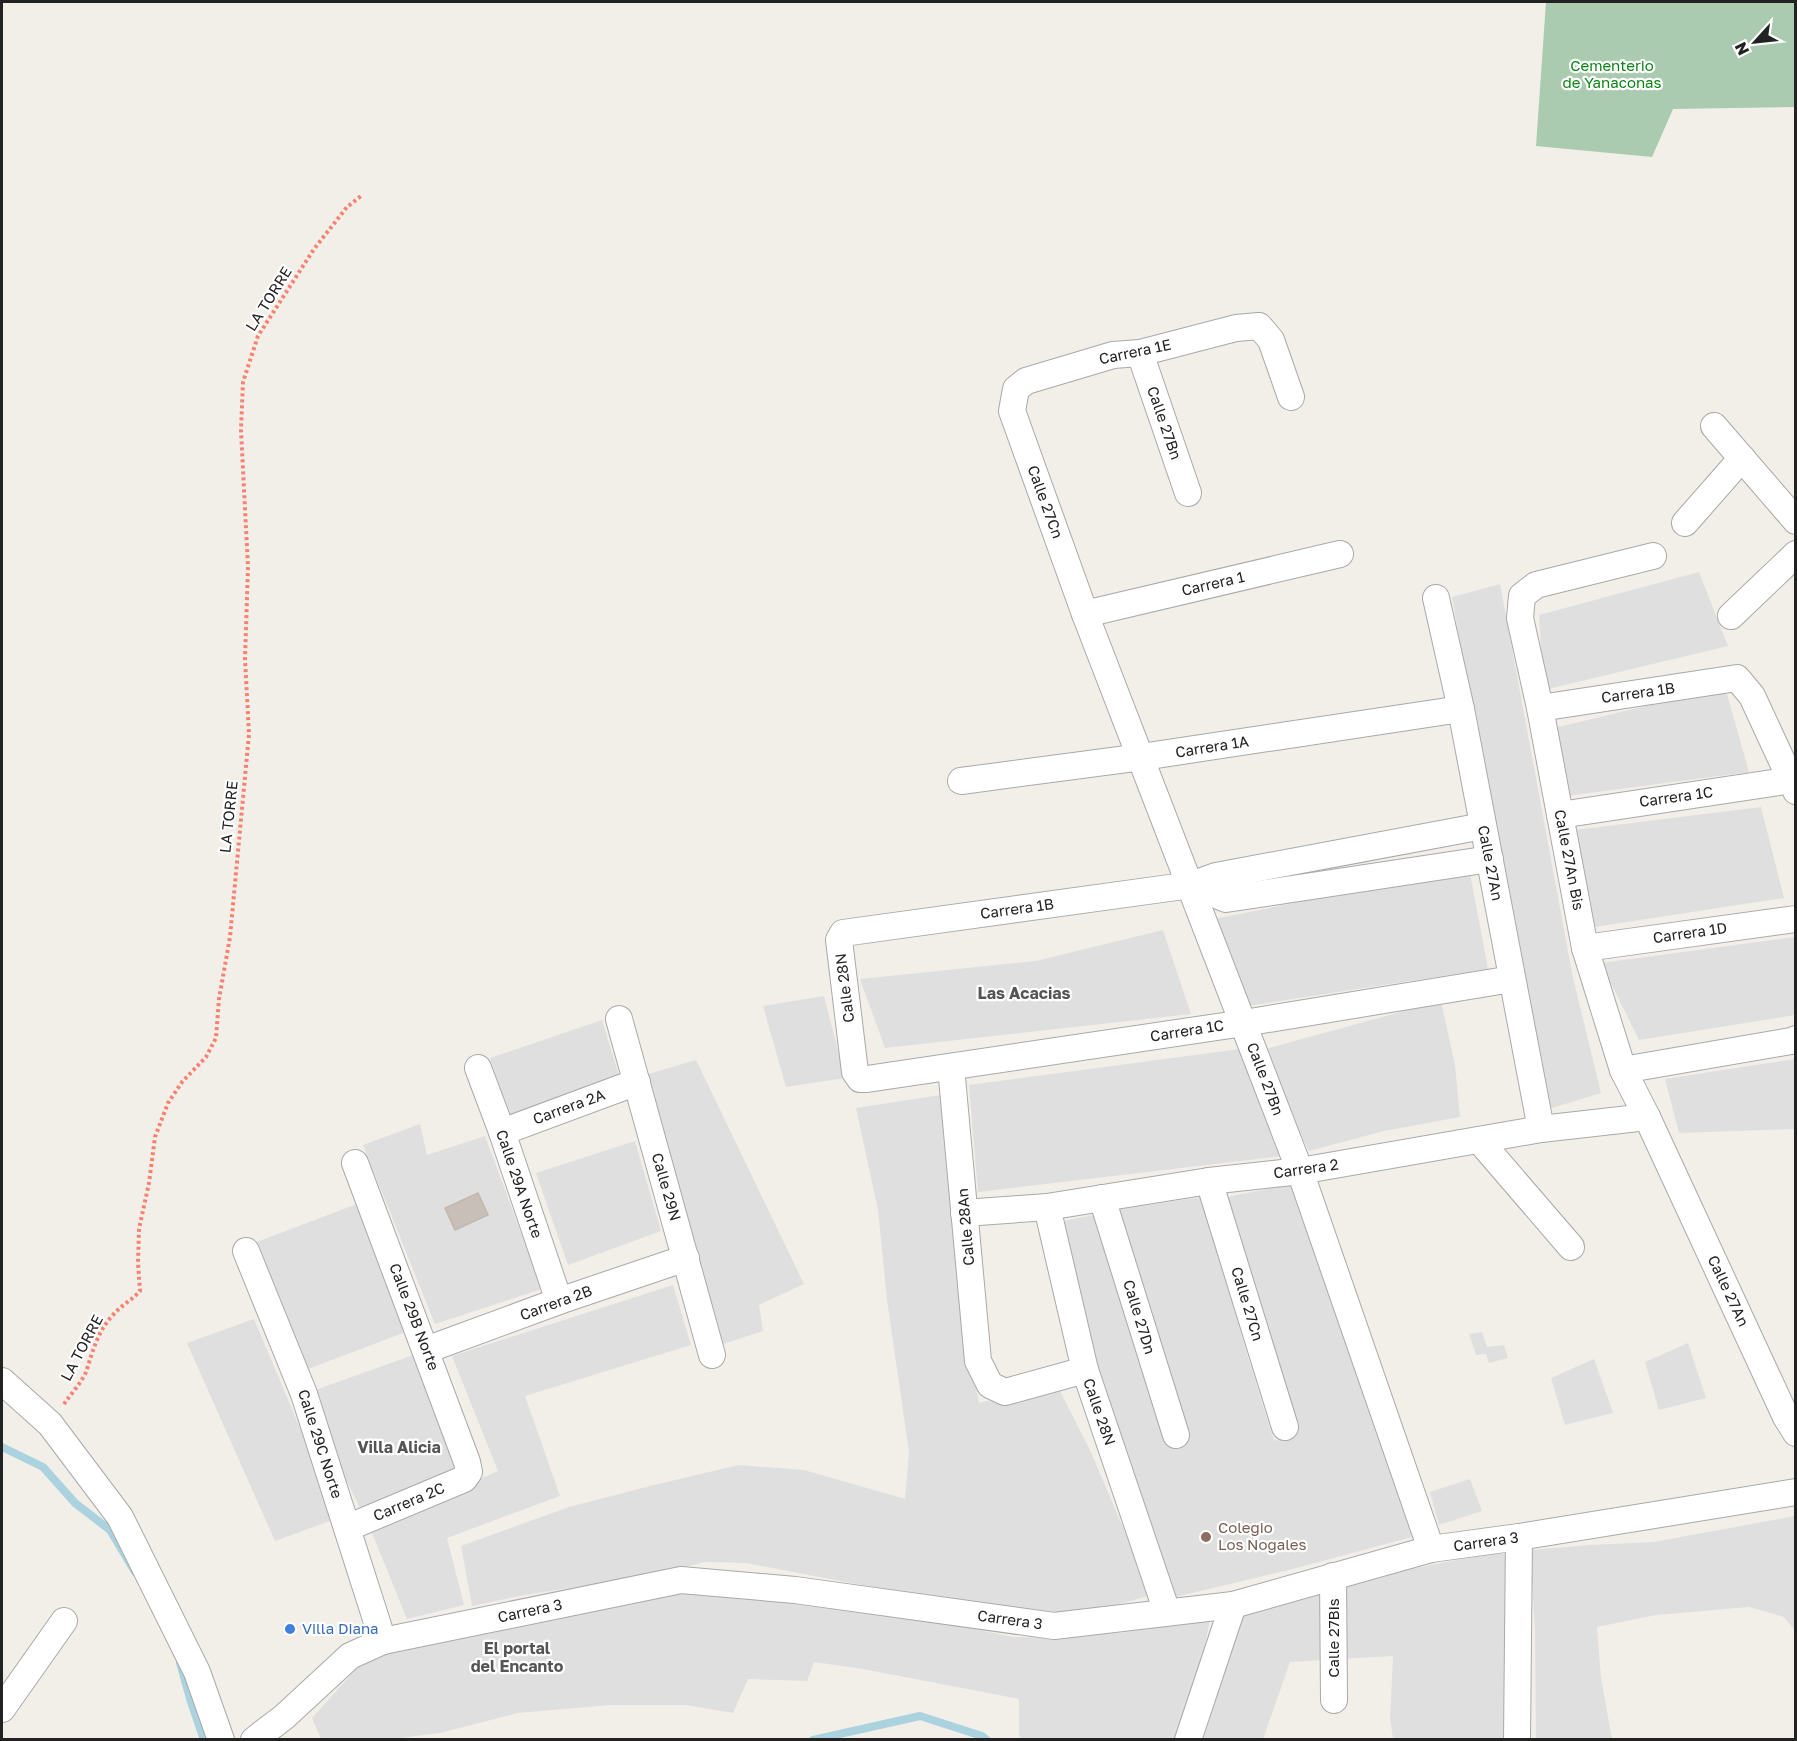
<svg xmlns="http://www.w3.org/2000/svg" width="1797" height="1741" font-family="'Golos Text',sans-serif">
  <style>
    .residential { fill: #e0dfdf }
    .cemetery { fill: #aacbaf }
    .lines { fill: none; stroke-linecap: round; stroke-linejoin: round }
    .stream { stroke: #aad3df; stroke-width: 8 }
    .building { fill: #c7bfb8; stroke: #c4b6ab; stroke-width: 1.5 }
    .minor-casing { stroke: #a9a9a9; stroke-width: 28 }
    .path { stroke: #fa8072; stroke-width: 4; stroke-dasharray: 3 3; stroke-linecap: butt }
    .minor { stroke: #fff; stroke-width: 26 }
    .education-dot { fill: #8d6e63; stroke: #fff; stroke-width: 2 }
    .shop-dot { fill: #3f7fe0; stroke: #fff; stroke-width: 2 }
    .labels { text-anchor: middle; stroke-width: 4.5; stroke-linejoin: round; paint-order: stroke }
    .park-label { font-size: 15px; fill: #0c8416; stroke: #fff }
    .street-label { font-size: 15px; fill: #222; stroke: #fff }
    .education-label { font-size: 15px; fill: #785e54; stroke: #fff; text-anchor: start }
    .shop-label { font-size: 15px; fill: #366cbe; stroke: #fff; text-anchor: start }
    .neighbourhood-label { font-size: 16px; font-weight: bold; fill: #555; stroke: #fff }
  </style>
  <rect width="100%" height="100%" fill="#f2efe9"/>
  <g class="residential">
    <polygon points="1699,572 1728,646 1544,690 1539,615"/>
    <polygon points="1500,584 1573,978 1601,1093 1549,1109 1521,994 1452,597"/>
    <polygon points="1725,687 1749,772 1567,796 1550,729"/>
    <polygon points="1761,807 1784,898 1588,928 1567,831"/>
    <polygon points="1469,868 1488,969 1248,1006 1214,919"/>
    <polygon points="1163,930 1191,1014 885,1048 860,979 1036,961"/>
    <polygon points="1795,937 1795,1015 1639,1040 1601,963"/>
    <polygon points="824,996 845,1078 786,1087 763,1006"/>
    <polygon points="1441,1001 1455,1065 1460,1117 1384,1131 1309,1151 1258,1051"/>
    <polygon points="602,1020 620,1079 511,1119 490,1058"/>
    <polygon points="1240,1049 1282,1156 978,1192 969,1085"/>
    <polygon points="1795,1059 1795,1129 1679,1133 1665,1079"/>
    <polygon points="696,1060 804,1284 759,1305 763,1331 720,1345 645,1075"/>
    <polygon points="947,1094 969,1352 979,1403 1026,1392 1056,1383 1090,1450 1152,1595 1093,1611 1054,1614 986,1603 930,1598 746,1563 705,1562 657,1574 519,1596 472,1606 461,1546 569,1507 654,1485 739,1465 804,1470 905,1499 909,1452 887,1300 878,1210 856,1108"/>
    <polygon points="420,1124 427,1155 485,1136 542,1289 435,1324 363,1145"/>
    <polygon points="635,1141 661,1231 568,1265 536,1173"/>
    <polygon points="1301,1182 1412,1537 1289,1570 1175,1597 1091,1354 1064,1221 1122,1209 1202,1197 1245,1347 1274,1441 1298,1431 1227,1197"/>
    <polygon points="357,1204 408,1331 303,1371 254,1243"/>
    <polygon points="673,1285 691,1345 525,1396 560,1496 447,1538 464,1605 407,1619 370,1528 498,1471 452,1356"/>
    <polygon points="254,1319 338,1518 275,1541 187,1343"/>
    <polygon points="1482,1332 1487,1347 1504,1345 1508,1358 1489,1363 1486,1354 1476,1355 1469,1334"/>
    <polygon points="1688,1343 1706,1398 1659,1410 1645,1362"/>
    <polygon points="419,1353 463,1467 361,1510 304,1394"/>
    <polygon points="1594,1359 1613,1413 1565,1425 1551,1378"/>
    <polygon points="1470,1479 1482,1511 1439,1525 1430,1492"/>
    <polygon points="1795,1516 1795,1631 1784,1617 1749,1607 1656,1615 1597,1627 1601,1678 1612,1739 1536,1739 1535,1630 1530,1550 1590,1545 1654,1542"/>
    <polygon points="1492,1553 1505,1554 1513,1646 1507,1739 1393,1739 1390,1718 1393,1656 1290,1662 1263,1739 1203,1740 1242,1614 1396,1572"/>
    <polygon points="680,1591 880,1610 1013,1637 1059,1638 1128,1632 1178,1622 1210,1621 1193,1698 1176,1739 1027,1739 1019,1737 1019,1699 863,1669 814,1662 807,1681 748,1679 733,1713 686,1705 610,1705 518,1713 440,1733 384,1740 321,1739 312,1718 365,1659 436,1642 510,1628"/>
  </g>
  <polygon class="cemetery" points="1546,2 1795,2 1795,107 1673,109 1652,157 1536,146"/>
  <g class="lines">
    <g class="stream">
      <polyline points="2,1447 43,1467 75,1503 110,1530 135,1572"/>
      <polyline points="180,1663 191,1702 204,1740"/>
      <polyline points="813,1740 920,1716 982,1736 987,1740"/>
    </g>
  </g>
  <polygon class="building" points="478,1193 488,1215 455,1230 445,1208"/>
  <g class="lines">
    <g class="minor-casing">
      <g id="minor">
        <polyline points="1140,353 1188,493"/>
        <polyline points="1291,397 1271,340 1259,326 1236,328 1140,353 1113,355 1026,381 1016,389 1012,411 1085,614 1300,1171 1431,1549"/>
        <polyline points="1714,426 1796,521"/>
        <polyline points="1685,523 1742,458"/>
        <polyline points="1653,556 1536,585 1522,596 1520,618 1540,708 1585,948 1623,1070 1647,1117 1786,1417 1796,1433"/>
        <polyline points="1436,598 1461,709 1541,1129"/>
        <polyline points="1085,614 1340,554"/>
        <polyline points="1731,616 1796,554"/>
        <polyline points="1540,708 1737,678 1752,696 1796,791"/>
        <polyline points="961,781 1142,757 1461,709"/>
        <polyline points="1560,815 1792,780"/>
        <polyline points="1483,826 1216,876 1191,885 843,933 839,940 855,1072 860,1079 867,1079 1244,1023 1512,979"/>
        <polyline points="1191,885 1226,899 1490,859"/>
        <polyline points="1585,948 1796,919"/>
        <polyline points="619,1019 712,1355"/>
        <polyline points="951,1067 978,1361 990,1385 1005,1392 1085,1370"/>
        <polyline points="478,1068 502,1132 559,1301"/>
        <polyline points="1623,1070 1791,1041 1796,1039"/>
        <polyline points="502,1132 637,1082"/>
        <polyline points="1479,1140 1571,1247"/>
        <polyline points="1209,1181 1285,1427"/>
        <polyline points="1102,1198 1176,1435"/>
        <polyline points="1047,1207 1085,1370 1167,1612"/>
        <polyline points="964,1213 1047,1207 1209,1181 1300,1171 1541,1129 1647,1117"/>
        <polyline points="246,1251 304,1394 383,1641"/>
        <polyline points="426,1350 559,1301 686,1258"/>
        <polyline points="2,1381 50,1424 120,1517 197,1672 221,1740"/>
        <polyline points="347,1528 464,1479 469,1472 467,1462 355,1163"/>
        <polyline points="1333,1576 1334,1700"/>
        <polyline points="2,1709 64,1621"/>
        <polyline points="254,1740 284,1717 350,1656 383,1641 681,1580 795,1590 1054,1626 1233,1605 1431,1549 1519,1537 1796,1492"/>
        <polyline points="1188,1740 1233,1605"/>
        <polyline points="1517,1740 1519,1537"/>
      </g>
    </g>
    <path class="path" d="M64 1404C71 1394 81 1383 86 1372 93 1351 98 1329 115 1313 122 1305 133 1299 140 1291L138 1263 139 1229 149 1183 155 1137 168 1103 182 1082 206 1057 216 1038 219 999 230 937 249 734 245 659 248 567 241 430 243 382 258 336 314 249 347 207 361 196"/>
    <use href="#minor" class="minor"/>
  </g>
  <circle class="education-dot" cx="1206" cy="1537" r="6"/>
  <circle class="shop-dot" cx="290" cy="1629" r="6"/>
  <g class="labels">
    <g class="park-label">
      <text x="1612" y="71">Cementerio<tspan x="1612" dy="17">de Yanaconas</tspan></text>
    </g>
    <g class="street-label">
      <text transform="translate(269 299) rotate(-58)" y="5">LA TORRE</text>
      <text transform="translate(1135 352) rotate(-12)" y="5">Carrera 1E</text>
      <text transform="translate(1164 423) rotate(71)" y="5">Calle 27Bn</text>
      <text transform="translate(1045 502) rotate(70)" y="5">Calle 27Cn</text>
      <text transform="translate(1213 584) rotate(-13)" y="5">Carrera 1</text>
      <text transform="translate(1638 693) rotate(-8)" y="5">Carrera 1B</text>
      <text transform="translate(1212 747) rotate(-9)" y="5">Carrera 1A</text>
      <text transform="translate(1676 797) rotate(-8)" y="5">Carrera 1C</text>
      <text transform="translate(229 817) rotate(-84)" y="5">LA TORRE</text>
      <text transform="translate(1569 860) rotate(79)" y="5">Calle 27An Bis</text>
      <text transform="translate(1490 863) rotate(79)" y="5">Calle 27An</text>
      <text transform="translate(1017 909) rotate(-8)" y="5">Carrera 1B</text>
      <text transform="translate(1690 933) rotate(-8)" y="5">Carrera 1D</text>
      <text transform="translate(845 988) rotate(-97)" y="5">Calle 28N</text>
      <text transform="translate(1187 1031) rotate(-9)" y="5">Carrera 1C</text>
      <text transform="translate(1265 1079) rotate(69)" y="5">Calle 27Bn</text>
      <text transform="translate(569 1107) rotate(-20)" y="5">Carrera 2A</text>
      <text transform="translate(1306 1169) rotate(-8)" y="5">Carrera 2</text>
      <text transform="translate(519 1184) rotate(71)" y="5">Calle 29A Norte</text>
      <text transform="translate(666 1187) rotate(74)" y="5">Calle 29N</text>
      <text transform="translate(966 1227) rotate(-95)" y="5">Calle 28An</text>
      <text transform="translate(1728 1291) rotate(65)" y="5">Calle 27An</text>
      <text transform="translate(556 1303) rotate(-20)" y="5">Carrera 2B</text>
      <text transform="translate(1247 1304) rotate(73)" y="5">Calle 27Cn</text>
      <text transform="translate(414 1317) rotate(69)" y="5">Calle 29B Norte</text>
      <text transform="translate(1139 1317) rotate(73)" y="5">Calle 27Dn</text>
      <text transform="translate(82 1348) rotate(-62)" y="5">LA TORRE</text>
      <text transform="translate(1099 1412) rotate(71)" y="5">Calle 28N</text>
      <text transform="translate(320 1444) rotate(72)" y="5">Calle 29C Norte</text>
      <text transform="translate(409 1502) rotate(-23)" y="5">Carrera 2C</text>
      <text transform="translate(1486 1542) rotate(-8)" y="5">Carrera 3</text>
      <text transform="translate(530 1611) rotate(-12)" y="5">Carrera 3</text>
      <text transform="translate(1010 1620) rotate(8)" y="5">Carrera 3</text>
      <text transform="translate(1334 1638) rotate(-90)" y="5">Calle 27Bis</text>
    </g>
    <g class="education-label">
      <text x="1218" y="1533">Colegio<tspan x="1218" dy="17">Los Nogales</tspan></text>
    </g>
    <g class="shop-label">
      <text x="302" y="1634">Villa Diana</text>
    </g>
    <g class="neighbourhood-label">
      <text x="1024" y="999">Las Acacias</text>
      <text x="399" y="1453">Villa Alicia</text>
      <text x="517" y="1654">El portal<tspan x="517" dy="18">del Encanto</tspan></text>
    </g>
  </g>
  <rect width="1797" height="1741" fill="none" stroke="#222222" stroke-width="6"/>
  <g transform="translate(1755 42) rotate(243)" stroke="#ffffff" stroke-width="4.5" paint-order="stroke">
  <path d="M0-4.5L10 22L0 15L-10 22Z" fill="#222222"/>
  <text y="-9" font-size="16" font-weight="bold" text-anchor="middle" fill="#222222">N</text>
  </g>
</svg>
